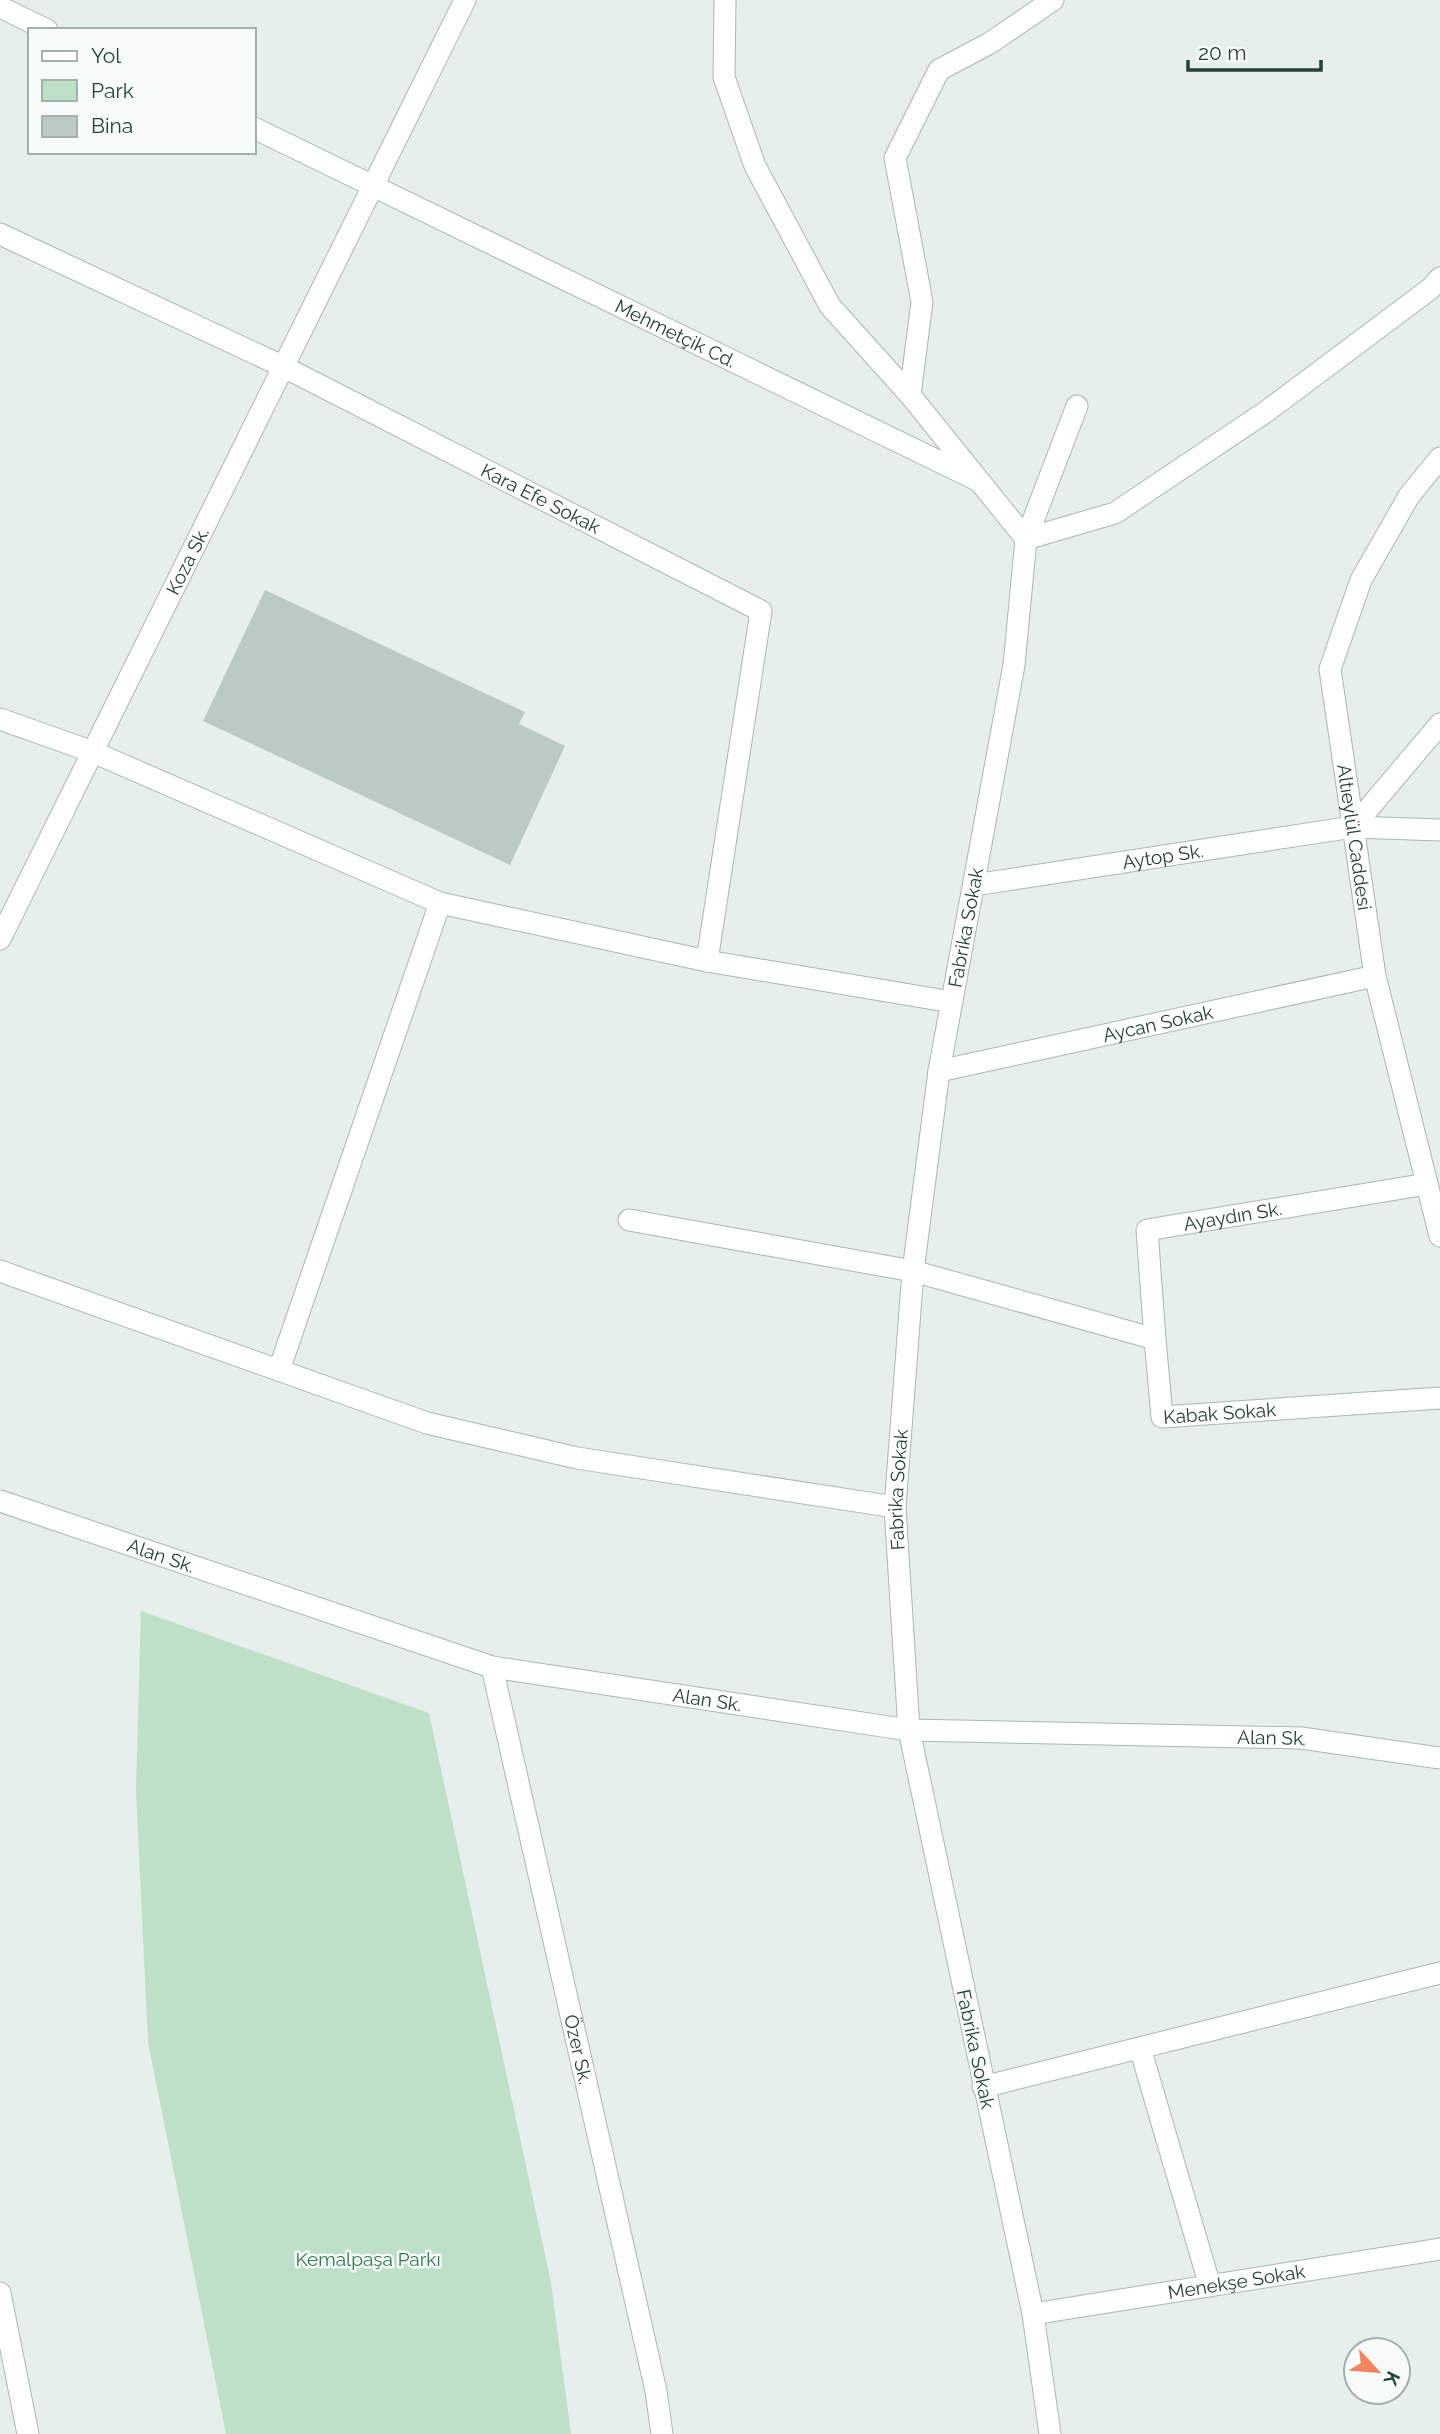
<svg xmlns="http://www.w3.org/2000/svg" width="1440" height="2434" font-family="Raleway,sans-serif">
  <style>
    .green { fill: #bfe0c8 }
    .building { fill: #bbcac4 }
    .lines { fill: none; stroke-linecap: round; stroke-linejoin: round }
    .minor-casing { stroke: #a8b8b2; stroke-width: 23 }
    .tertiary-casing { stroke: #a8b8b2; stroke-width: 23 }
    .minor { stroke: #fff; stroke-width: 21 }
    .tertiary { stroke: #fff; stroke-width: 21 }
    .labels { text-anchor: middle; stroke-width: 5; stroke-linejoin: round; paint-order: stroke }
    .street-label { font-size: 19px; fill: #24423a; stroke: #f7fbf9 }
    .park-label { font-size: 19px; fill: #2d7a4b; stroke: #f7fbf9 }
  </style>
  <rect width="100%" height="100%" fill="#e6efeb"/>
  <polygon class="green" points="141,1611 429,1713 551,2283 571,2434 226,2434 148,2042 136,1791"/>
  <polygon class="building" points="265,590 525,712 519,724 565,746 510,865 203,721"/>
  <g class="lines">
    <g class="minor-casing">
      <g id="minor">
        <polyline points="725,0 724,77 755,166 830,306 910,395 1026,539"/>
        <path id="s1" d="M0 234 284 367 761 611 707 961"/>
        <polyline points="910,395 922,302 895,158 939,70 990,43 1053,0"/>
        <polyline points="1026,539 1115,513 1267,411 1430,289 1440,278"/>
        <polyline points="0,719 93,752 440,903 707,961 952,1002"/>
        <polyline points="1353,827 1440,724"/>
        <path id="s2" d="M974 885 1353 827 1440 830"/>
        <path id="s3" d="M0 939 465 0"/>
        <path id="s4" d="M939 1071 1375 976"/>
        <path id="s5" d="M629 1220 913 1271 1155 1339 1162 1417 1440 1398"/>
        <polyline points="0,1271 427,1423 577,1458 895,1507"/>
        <path id="s6" d="M1155 1339 1147 1230 1427 1184"/>
        <polyline points="279,1370 440,903"/>
        <path id="s7" d="M0 1501 492 1667 909 1730 1301 1738 1440 1758"/>
        <path id="s8" d="M492 1667 656 2391 662 2434"/>
        <polyline points="1140,2048 1210,2286"/>
        <polyline points="983,2087 1440,1973"/>
        <polyline points="0,2293 28,2434"/>
        <path id="s9" d="M1033 2314 1440 2249"/>
        <path id="s10" d="M1050 2434 1033 2314 909 1730 895 1507 913 1271 939 1071 1014 665 1026 539 1077 406"/>
      </g>
    </g>
    <g class="tertiary-casing">
      <g id="tertiary">
        <polyline points="0,7 47,30"/>
        <path id="s11" d="M254 128 977 480"/>
        <path id="s12" d="M1440 458 1409 496 1361 580 1330 669 1375 976 1440 1236"/>
      </g>
    </g>
    <use href="#minor" class="minor"/>
    <use href="#tertiary" class="tertiary"/>
  </g>
  <g class="labels">
    <g class="street-label">
      <text dy="7" stroke="none"><textPath href="#s11" startOffset="469">Mehmetçik Cd.</textPath></text>
      <text dy="7" stroke="none"><textPath href="#s1" startOffset="602">Kara Efe Sokak</textPath></text>
      <text dy="7" stroke="none"><textPath href="#s3" startOffset="422">Koza Sk.</textPath></text>
      <text dy="7" stroke="none"><textPath href="#s12" startOffset="410">Altıeylül Caddesi</textPath></text>
      <text dy="7" stroke="none"><textPath href="#s2" startOffset="191">Aytop Sk.</textPath></text>
      <text dy="7" stroke="none"><textPath href="#s10" startOffset="1526">Fabrika Sokak</textPath></text>
      <text dy="7" stroke="none"><textPath href="#s4" startOffset="224">Aycan Sokak</textPath></text>
      <text dy="7" stroke="none"><textPath href="#s6" startOffset="196">Ayaydın Sk.</textPath></text>
      <text dy="7" stroke="none"><textPath href="#s5" startOffset="676">Kabak Sokak</textPath></text>
      <text dy="7" stroke="none"><textPath href="#s10" startOffset="959">Fabrika Sokak</textPath></text>
      <text dy="7" stroke="none"><textPath href="#s7" startOffset="170">Alan Sk.</textPath></text>
      <text dy="7" stroke="none"><textPath href="#s7" startOffset="737">Alan Sk.</textPath></text>
      <text dy="7" stroke="none"><textPath href="#s7" startOffset="1304">Alan Sk.</textPath></text>
      <text transform="translate(976 2049) rotate(78)" y="7">Fabrika Sokak</text>
      <text dy="7" stroke="none"><textPath href="#s8" startOffset="392">Özer Sk.</textPath></text>
      <text dy="7" stroke="none"><textPath href="#s9" startOffset="206">Menekşe Sokak</textPath></text>
    </g>
    <g class="park-label">
      <text x="368" y="2266">Kemalpaşa Parkı</text>
    </g>
  </g>
  <rect x="28" y="28" width="228" height="126" fill="#f7fbf9" stroke="#a3b1ad" stroke-width="2"/>
  <rect x="42" y="51" width="35" height="10" fill="#ffffff" stroke="#a3b1ad" stroke-width="2"/>
  <text x="91" y="63" font-size="21" fill="#24423a">Yol</text>
  <rect x="42" y="80" width="35" height="21" fill="#bfe0c8" stroke="#a3b1ad" stroke-width="2"/>
  <text x="91" y="98" font-size="21" fill="#24423a">Park</text>
  <rect x="42" y="116" width="35" height="21" fill="#bbcac4" stroke="#a3b1ad" stroke-width="2"/>
  <text x="91" y="133" font-size="21" fill="#24423a">Bina</text>
  <g transform="translate(1377 2371) rotate(116)"><circle r="33" fill="#f7fbf9" stroke="#a3b1ad" stroke-width="2"/>
  <path d="M0-5L12 26L0 18L-12 26Z" fill="#f4845f"/>
  <text y="-10" font-size="19" font-weight="bold" text-anchor="middle" fill="#24423a">K</text>
  </g>
  <path d="M1188 60v10h133v-10" fill="none" stroke="#24423a" stroke-width="3.5"/>
  <text x="1198" y="60" font-size="21" fill="#24423a" stroke="#f7fbf9" stroke-width="5" paint-order="stroke">20 m</text>
</svg>
